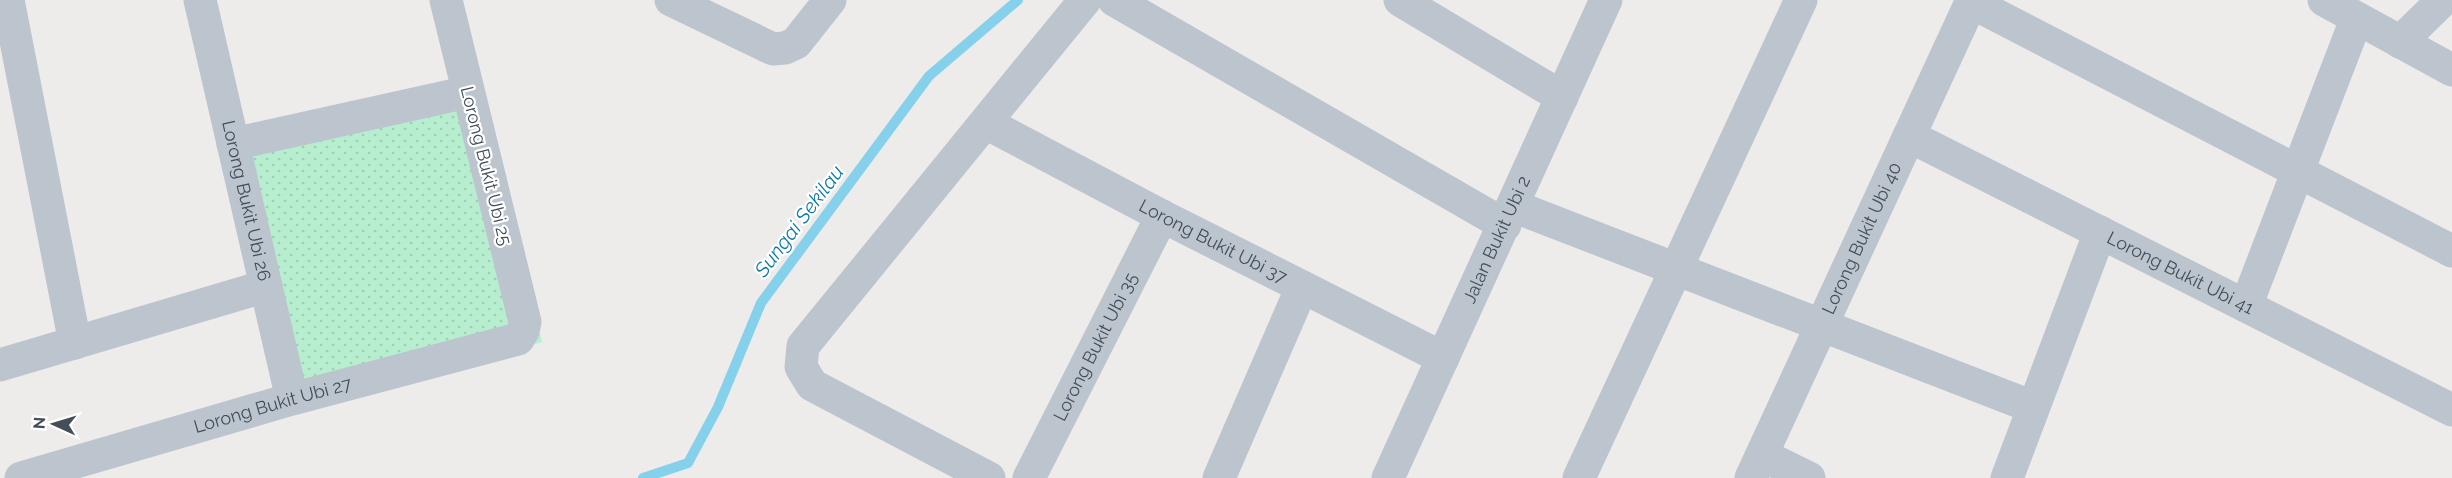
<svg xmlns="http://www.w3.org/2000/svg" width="2452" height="478" font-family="Raleway,sans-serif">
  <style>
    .park { fill: url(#park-dots) }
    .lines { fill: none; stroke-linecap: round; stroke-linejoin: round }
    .stream { stroke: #85d0eb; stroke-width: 10 }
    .minor { stroke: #bcc5ce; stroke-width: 33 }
    .labels { text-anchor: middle; stroke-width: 4.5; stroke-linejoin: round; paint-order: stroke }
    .street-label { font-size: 18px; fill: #444e59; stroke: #fff }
    .water-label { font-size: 20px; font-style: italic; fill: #0c7ba3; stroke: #fff }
  </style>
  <defs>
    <pattern id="park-dots" width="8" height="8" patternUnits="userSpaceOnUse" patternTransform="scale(1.5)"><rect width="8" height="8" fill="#b8eed0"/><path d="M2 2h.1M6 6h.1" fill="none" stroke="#9fceb5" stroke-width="1.8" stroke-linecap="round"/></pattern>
  </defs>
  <rect width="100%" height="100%" fill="#eeebeb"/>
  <polygon class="park" points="485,102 542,342 309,409 250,155"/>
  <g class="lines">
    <polyline class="stream" points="643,478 688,463 718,407 761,303 929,76 1018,0"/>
    <g class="minor">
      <polyline points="8,0 75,343"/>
      <path id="s1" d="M200 0 292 399"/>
      <polyline points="671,0 773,49 785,48 796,43 830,0"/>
      <polyline points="1114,0 1505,225"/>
      <polyline points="1400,0 1562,97"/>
      <polyline points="2324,0 2452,70"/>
      <polyline points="1971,2 2452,251"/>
      <polyline points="2400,42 2443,0"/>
      <path id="s2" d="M986 123 1162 216 1443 358"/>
      <path id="s3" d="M1909 136 2452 410"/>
      <polyline points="233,144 468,92"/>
      <polyline points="1513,206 2033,407"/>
      <polyline points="2246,306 2356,20"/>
      <polyline points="0,365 266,286"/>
      <polyline points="1762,455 1809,478"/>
      <path id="s4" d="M21 478 292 399 518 339 523 331 525 322 446 0"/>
      <polyline points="989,478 812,385 801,367 803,346 1085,0"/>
      <path id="s5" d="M1029 478 1162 216"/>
      <polyline points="1219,478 1302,287"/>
      <path id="s6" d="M1388 478 1606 0"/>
      <polyline points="1579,478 1801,0"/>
      <path id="s7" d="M1751 478 1972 0"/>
      <polyline points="2007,478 2100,232"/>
    </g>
  </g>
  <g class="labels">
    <g class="street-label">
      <text transform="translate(486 166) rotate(76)" y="6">Lorong Bukit Ubi 25</text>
      <text dy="6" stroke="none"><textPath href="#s1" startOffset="206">Lorong Bukit Ubi 26</textPath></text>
      <text dy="6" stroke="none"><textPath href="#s6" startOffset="262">Jalan Bukit Ubi 2</textPath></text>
      <text dy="6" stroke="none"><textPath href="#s7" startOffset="264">Lorong Bukit Ubi 40</textPath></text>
      <text dy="6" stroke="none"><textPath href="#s2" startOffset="256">Lorong Bukit Ubi 37</textPath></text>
      <text dy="6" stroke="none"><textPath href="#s3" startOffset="304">Lorong Bukit Ubi 41</textPath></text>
      <text dy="6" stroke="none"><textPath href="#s5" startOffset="147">Lorong Bukit Ubi 35</textPath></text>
      <text dy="6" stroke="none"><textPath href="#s4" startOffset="262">Lorong Bukit Ubi 27</textPath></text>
    </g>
    <g class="water-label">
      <text transform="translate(799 221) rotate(-53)" y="7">Sungai Sekilau</text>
    </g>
  </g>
  <g transform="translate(54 424) rotate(274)" stroke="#ffffff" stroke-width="4.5" paint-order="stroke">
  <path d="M0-4.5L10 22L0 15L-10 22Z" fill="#444e59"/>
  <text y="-9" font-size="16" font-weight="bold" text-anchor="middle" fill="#444e59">N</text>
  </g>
</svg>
